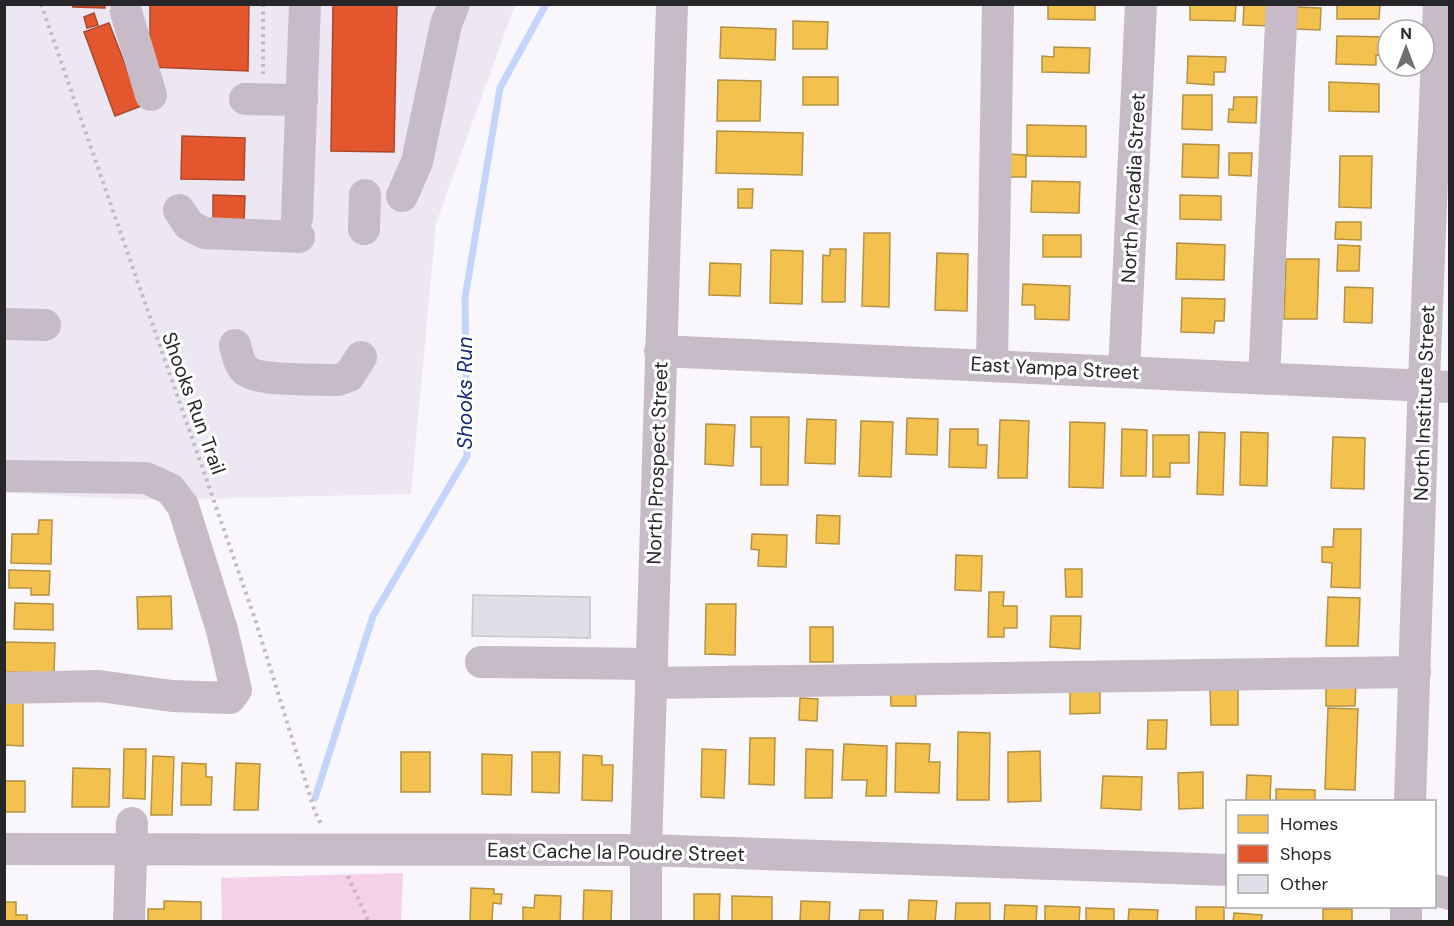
<svg xmlns="http://www.w3.org/2000/svg" width="1454" height="926" font-family="'DM Sans',sans-serif">
  <style>
    .built { fill: #ece7f2 }
    .green { fill: #f4d1e9 }
    .homes { fill: #f2c14e; stroke: #b59243; stroke-width: 1.5 }
    .shops { fill: #e4572e; stroke: #ab482c; stroke-width: 1.5 }
    .lines { fill: none; stroke-linecap: round; stroke-linejoin: round }
    .stream { stroke: #c4d4fb; stroke-width: 7 }
    .building { fill: #dfdee9; stroke: #c7c6ca; stroke-width: 1.5 }
    .path { stroke: #c3bac5; stroke-width: 4; stroke-dasharray: 3 4.5; stroke-linecap: butt }
    .minor { stroke: #c7bbc8; stroke-width: 32 }
    .labels { text-anchor: middle; stroke-width: 6; stroke-linejoin: round; paint-order: stroke }
    .street-label { font-size: 20px; fill: #272629; stroke: #fff }
    .water-label { font-size: 21px; font-style: italic; fill: #132a73; stroke: #fff }
  </style>
  <rect width="100%" height="100%" fill="#f9f6fc"/>
  <polygon class="built" points="5,5 515,5 436,223 411,494 151,500 5,493"/>
  <polygon class="green" points="403,873 401,921 222,921 221,878"/>
  <g class="homes">
    <polygon points="1048,4 1095,4 1095,20 1048,19"/>
    <polygon points="1190,4 1236,4 1235,21 1190,20"/>
    <polygon points="1244,4 1275,4 1275,26 1243,25"/>
    <polygon points="1337,4 1380,4 1379,19 1337,19"/>
    <polygon points="1297,7 1321,8 1320,30 1296,29"/>
    <polygon points="793,21 828,22 827,49 793,49"/>
    <polygon points="721,27 776,29 775,60 720,58"/>
    <polygon points="1337,36 1388,37 1387,56 1376,55 1376,65 1336,64"/>
    <polygon points="1054,47 1090,48 1089,73 1042,72 1042,56 1054,57"/>
    <polygon points="1188,56 1226,57 1225,72 1214,72 1214,85 1187,83"/>
    <rect x="803" y="77" width="35" height="28"/>
    <polygon points="718,80 761,81 760,121 717,121"/>
    <polygon points="1329,82 1379,84 1379,112 1329,111"/>
    <polygon points="1183,95 1212,95 1212,130 1182,129"/>
    <polygon points="1234,97 1257,97 1256,123 1228,122 1229,109 1233,110"/>
    <polygon points="1027,125 1086,126 1086,157 1027,156"/>
    <polygon points="717,131 803,133 802,175 716,173"/>
    <polygon points="1183,144 1219,145 1218,178 1182,177"/>
    <polygon points="1229,153 1252,153 1251,176 1229,175"/>
    <polygon points="1006,154 1026,155 1026,177 1006,177"/>
    <polygon points="1340,156 1372,156 1371,208 1339,207"/>
    <polygon points="1032,181 1080,182 1079,213 1031,212"/>
    <polygon points="738,189 753,189 752,208 738,208"/>
    <polygon points="1180,195 1221,196 1221,220 1180,219"/>
    <polygon points="1336,222 1361,222 1361,240 1335,239"/>
    <polygon points="864,233 890,233 889,307 862,306"/>
    <rect x="1043" y="235" width="38" height="22"/>
    <polygon points="1177,243 1225,245 1224,280 1176,279"/>
    <polygon points="1338,245 1360,246 1359,271 1337,271"/>
    <polygon points="830,249 846,249 845,302 822,302 823,255 830,256"/>
    <polygon points="771,250 803,251 802,304 770,303"/>
    <polygon points="937,253 968,254 967,311 935,310"/>
    <polygon points="1286,259 1319,259 1317,319 1284,319"/>
    <polygon points="710,263 741,264 740,296 709,295"/>
    <polygon points="1023,284 1070,286 1069,320 1035,319 1035,305 1022,305"/>
    <polygon points="1345,287 1373,288 1372,323 1344,322"/>
    <polygon points="1182,298 1225,299 1224,321 1215,321 1214,333 1181,332"/>
    <polygon points="751,417 789,417 788,485 761,485 761,447 751,447"/>
    <polygon points="907,418 938,419 937,455 906,454"/>
    <polygon points="807,419 836,420 835,464 805,463"/>
    <polygon points="1000,420 1029,421 1027,478 998,478"/>
    <polygon points="861,421 893,422 891,477 859,476"/>
    <polygon points="1070,422 1105,423 1103,488 1069,487"/>
    <polygon points="706,424 735,425 733,466 705,464"/>
    <polygon points="950,429 978,429 978,445 987,445 986,468 949,467"/>
    <polygon points="1122,429 1147,430 1146,476 1121,476"/>
    <polygon points="1199,432 1225,433 1223,495 1197,494"/>
    <polygon points="1241,432 1268,433 1267,486 1240,485"/>
    <polygon points="1153,435 1189,435 1189,463 1170,463 1170,477 1153,477"/>
    <polygon points="1333,437 1365,438 1364,489 1331,488"/>
    <polygon points="817,515 840,516 839,544 816,543"/>
    <polygon points="39,520 52,520 51,564 11,563 12,534 38,534"/>
    <polygon points="1334,529 1361,529 1360,588 1331,587 1332,563 1322,562 1322,547 1333,547"/>
    <polygon points="752,534 787,535 786,567 758,566 759,550 751,549"/>
    <polygon points="956,555 982,556 981,591 955,590"/>
    <polygon points="1065,569 1082,569 1082,597 1066,597"/>
    <polygon points="9,570 50,571 49,595 31,595 31,588 9,588"/>
    <polygon points="989,592 1004,592 1003,606 1017,606 1017,628 1004,628 1004,637 988,637"/>
    <polygon points="171,596 172,629 138,629 137,597"/>
    <polygon points="1328,597 1360,598 1358,646 1326,646"/>
    <polygon points="15,603 53,604 53,630 14,629"/>
    <polygon points="706,604 736,604 735,655 705,654"/>
    <polygon points="1051,616 1081,616 1080,649 1050,647"/>
    <rect x="810" y="627" width="23" height="35"/>
    <polygon points="4,642 55,643 54,673 4,672"/>
    <polygon points="1070,681 1100,690 1100,713 1070,714"/>
    <polygon points="1326,681 1356,682 1355,706 1326,706"/>
    <polygon points="915,682 916,706 891,706 890,683"/>
    <polygon points="1210,690 1238,690 1238,725 1211,725"/>
    <polygon points="800,698 818,699 817,721 799,720"/>
    <polygon points="4,699 23,699 23,746 4,745"/>
    <polygon points="1328,708 1358,709 1355,790 1325,789"/>
    <polygon points="1148,720 1167,720 1166,749 1147,749"/>
    <polygon points="958,732 990,733 989,800 957,800"/>
    <polygon points="750,738 775,738 774,785 749,784"/>
    <polygon points="896,743 930,744 929,762 940,762 939,793 895,792"/>
    <polygon points="844,744 887,746 886,796 866,796 867,780 842,780"/>
    <polygon points="124,749 146,749 145,799 123,798"/>
    <polygon points="702,749 726,750 724,798 701,797"/>
    <polygon points="806,749 833,750 832,798 805,798"/>
    <polygon points="1040,751 1041,801 1008,802 1008,752"/>
    <rect x="401" y="752" width="29" height="40"/>
    <polygon points="532,752 560,752 559,793 532,792"/>
    <polygon points="482,754 512,755 511,795 482,794"/>
    <polygon points="583,755 602,756 602,765 613,765 612,801 582,800"/>
    <polygon points="153,756 174,757 172,815 151,815"/>
    <polygon points="182,763 206,764 206,777 212,777 211,805 181,805"/>
    <polygon points="236,763 260,764 258,810 234,810"/>
    <polygon points="73,768 110,769 109,807 72,807"/>
    <polygon points="1203,772 1203,808 1179,809 1178,773"/>
    <polygon points="1247,775 1271,776 1270,802 1246,802"/>
    <polygon points="1103,776 1142,777 1141,810 1101,808"/>
    <rect x="4" y="781" width="21" height="31"/>
    <polygon points="1276,789 1315,790 1315,802 1276,802"/>
    <polygon points="471,888 494,889 494,894 502,894 501,904 493,903 492,922 470,922"/>
    <polygon points="584,890 612,891 611,922 583,922"/>
    <polygon points="694,894 720,894 719,922 694,922"/>
    <polygon points="535,895 561,896 560,922 523,922 523,907 534,908"/>
    <polygon points="732,896 772,897 772,922 732,921"/>
    <polygon points="909,900 937,901 935,922 908,922"/>
    <polygon points="164,901 201,902 201,922 148,922 148,909 164,909"/>
    <polygon points="801,901 830,902 829,922 800,922"/>
    <polygon points="4,902 16,902 16,915 27,915 27,922 4,922"/>
    <polygon points="956,903 990,903 990,922 955,922"/>
    <polygon points="1005,905 1037,906 1036,922 1004,922"/>
    <polygon points="1045,906 1080,907 1079,922 1045,922"/>
    <rect x="1196" y="907" width="28" height="15"/>
    <polygon points="1086,908 1114,909 1114,922 1086,922"/>
    <polygon points="1129,909 1158,910 1157,922 1128,922"/>
    <rect x="1323" y="909" width="29" height="13"/>
    <polygon points="860,910 883,910 883,922 859,922"/>
    <polygon points="1234,913 1262,915 1261,922 1233,922"/>
  </g>
  <g class="shops">
    <polygon points="72,4 105,4 105,8 73,7"/>
    <polygon points="150,4 249,4 248,71 150,67"/>
    <polygon points="333,4 397,4 394,152 331,151"/>
    <polygon points="94,13 98,25 87,28 84,17"/>
    <polygon points="109,23 141,106 115,116 84,32"/>
    <polygon points="182,136 245,138 244,180 181,179"/>
    <polygon points="213,195 245,196 244,222 213,222"/>
  </g>
  <g class="lines">
    <polyline class="stream" points="315,798 373,616 467,456 465,298 500,88 546,4"/>
  </g>
  <polygon class="building" points="473,595 590,597 590,638 472,636"/>
  <g class="lines">
    <g class="path">
      <polyline points="41,4 255,619 315,812 321,824"/>
      <polyline points="263,4 263,74"/>
      <polyline points="348,876 369,922"/>
    </g>
    <g class="minor">
      <polyline points="126,12 151,95"/>
      <polyline points="245,99 302,100"/>
      <polyline points="402,196 417,162 446,24 454,4"/>
      <polyline points="179,210 189,225 204,233 299,237"/>
      <polyline points="297,218 305,4"/>
      <polyline points="364,229 365,195"/>
      <polyline points="4,324 45,325"/>
      <path d="M235 345C237 353 239 364 245 370 259 382 318 379 338 380L349 376 361 357"/>
      <polyline points="660,351 1450,387"/>
      <polyline points="992,365 998,4"/>
      <polyline points="1124,371 1141,4"/>
      <polyline points="1264,378 1282,4"/>
      <polyline points="4,476 146,478 170,489 183,506 222,630 236,690 230,698 172,696 99,686 4,688"/>
      <polyline points="481,662 652,664"/>
      <polyline points="651,683 1415,672"/>
      <polyline points="1410,802 1423,407 1439,4"/>
      <polyline points="4,849 646,850 1228,870"/>
      <polyline points="1434,890 1450,894"/>
      <polyline points="129,922 132,823"/>
      <polyline points="646,922 646,850 672,4"/>
      <polyline points="1406,922 1406,906"/>
    </g>
  </g>
  <g class="labels">
    <g class="street-label">
      <text transform="translate(1133 188) rotate(-87)" y="7">North Arcadia Street</text>
      <text transform="translate(1055 368) rotate(3)" y="7">East Yampa Street</text>
      <text transform="translate(194 403) rotate(70)" y="7">Shooks Run Trail</text>
      <text transform="translate(1424 403) rotate(-88)" y="7">North Institute Street</text>
      <text transform="translate(657 463) rotate(-88)" y="7">North Prospect Street</text>
      <text transform="translate(616 852) rotate(1)" y="7">East Cache la Poudre Street</text>
    </g>
    <g class="water-label">
      <text transform="translate(465 393) rotate(-90)" y="7">Shooks Run</text>
    </g>
  </g>
  <rect width="1454" height="926" fill="none" stroke="#272629" stroke-width="12"/>
  <rect x="1226" y="800" width="210" height="108" fill="#ffffff" stroke="#a9a8a9" stroke-width="1.5"/>
  <rect x="1238" y="815" width="30" height="18" fill="#f2c14e" stroke="#a9a8a9" stroke-width="1.5"/>
  <text x="1280" y="830" font-size="18" fill="#272629">Homes</text>
  <rect x="1238" y="845" width="30" height="18" fill="#e4572e" stroke="#a9a8a9" stroke-width="1.5"/>
  <text x="1280" y="860" font-size="18" fill="#272629">Shops</text>
  <rect x="1238" y="875" width="30" height="18" fill="#dfdee9" stroke="#a9a8a9" stroke-width="1.5"/>
  <text x="1280" y="890" font-size="18" fill="#272629">Other</text>
  <g transform="translate(1406 48)"><circle r="28" fill="#ffffff" stroke="#a9a8a9" stroke-width="1.5"/>
  <path d="M0-4.5L10 22L0 15L-10 22Z" fill="#706f73"/>
  <text y="-9" font-size="16" font-weight="bold" text-anchor="middle" fill="#272629">N</text>
  </g>
</svg>
